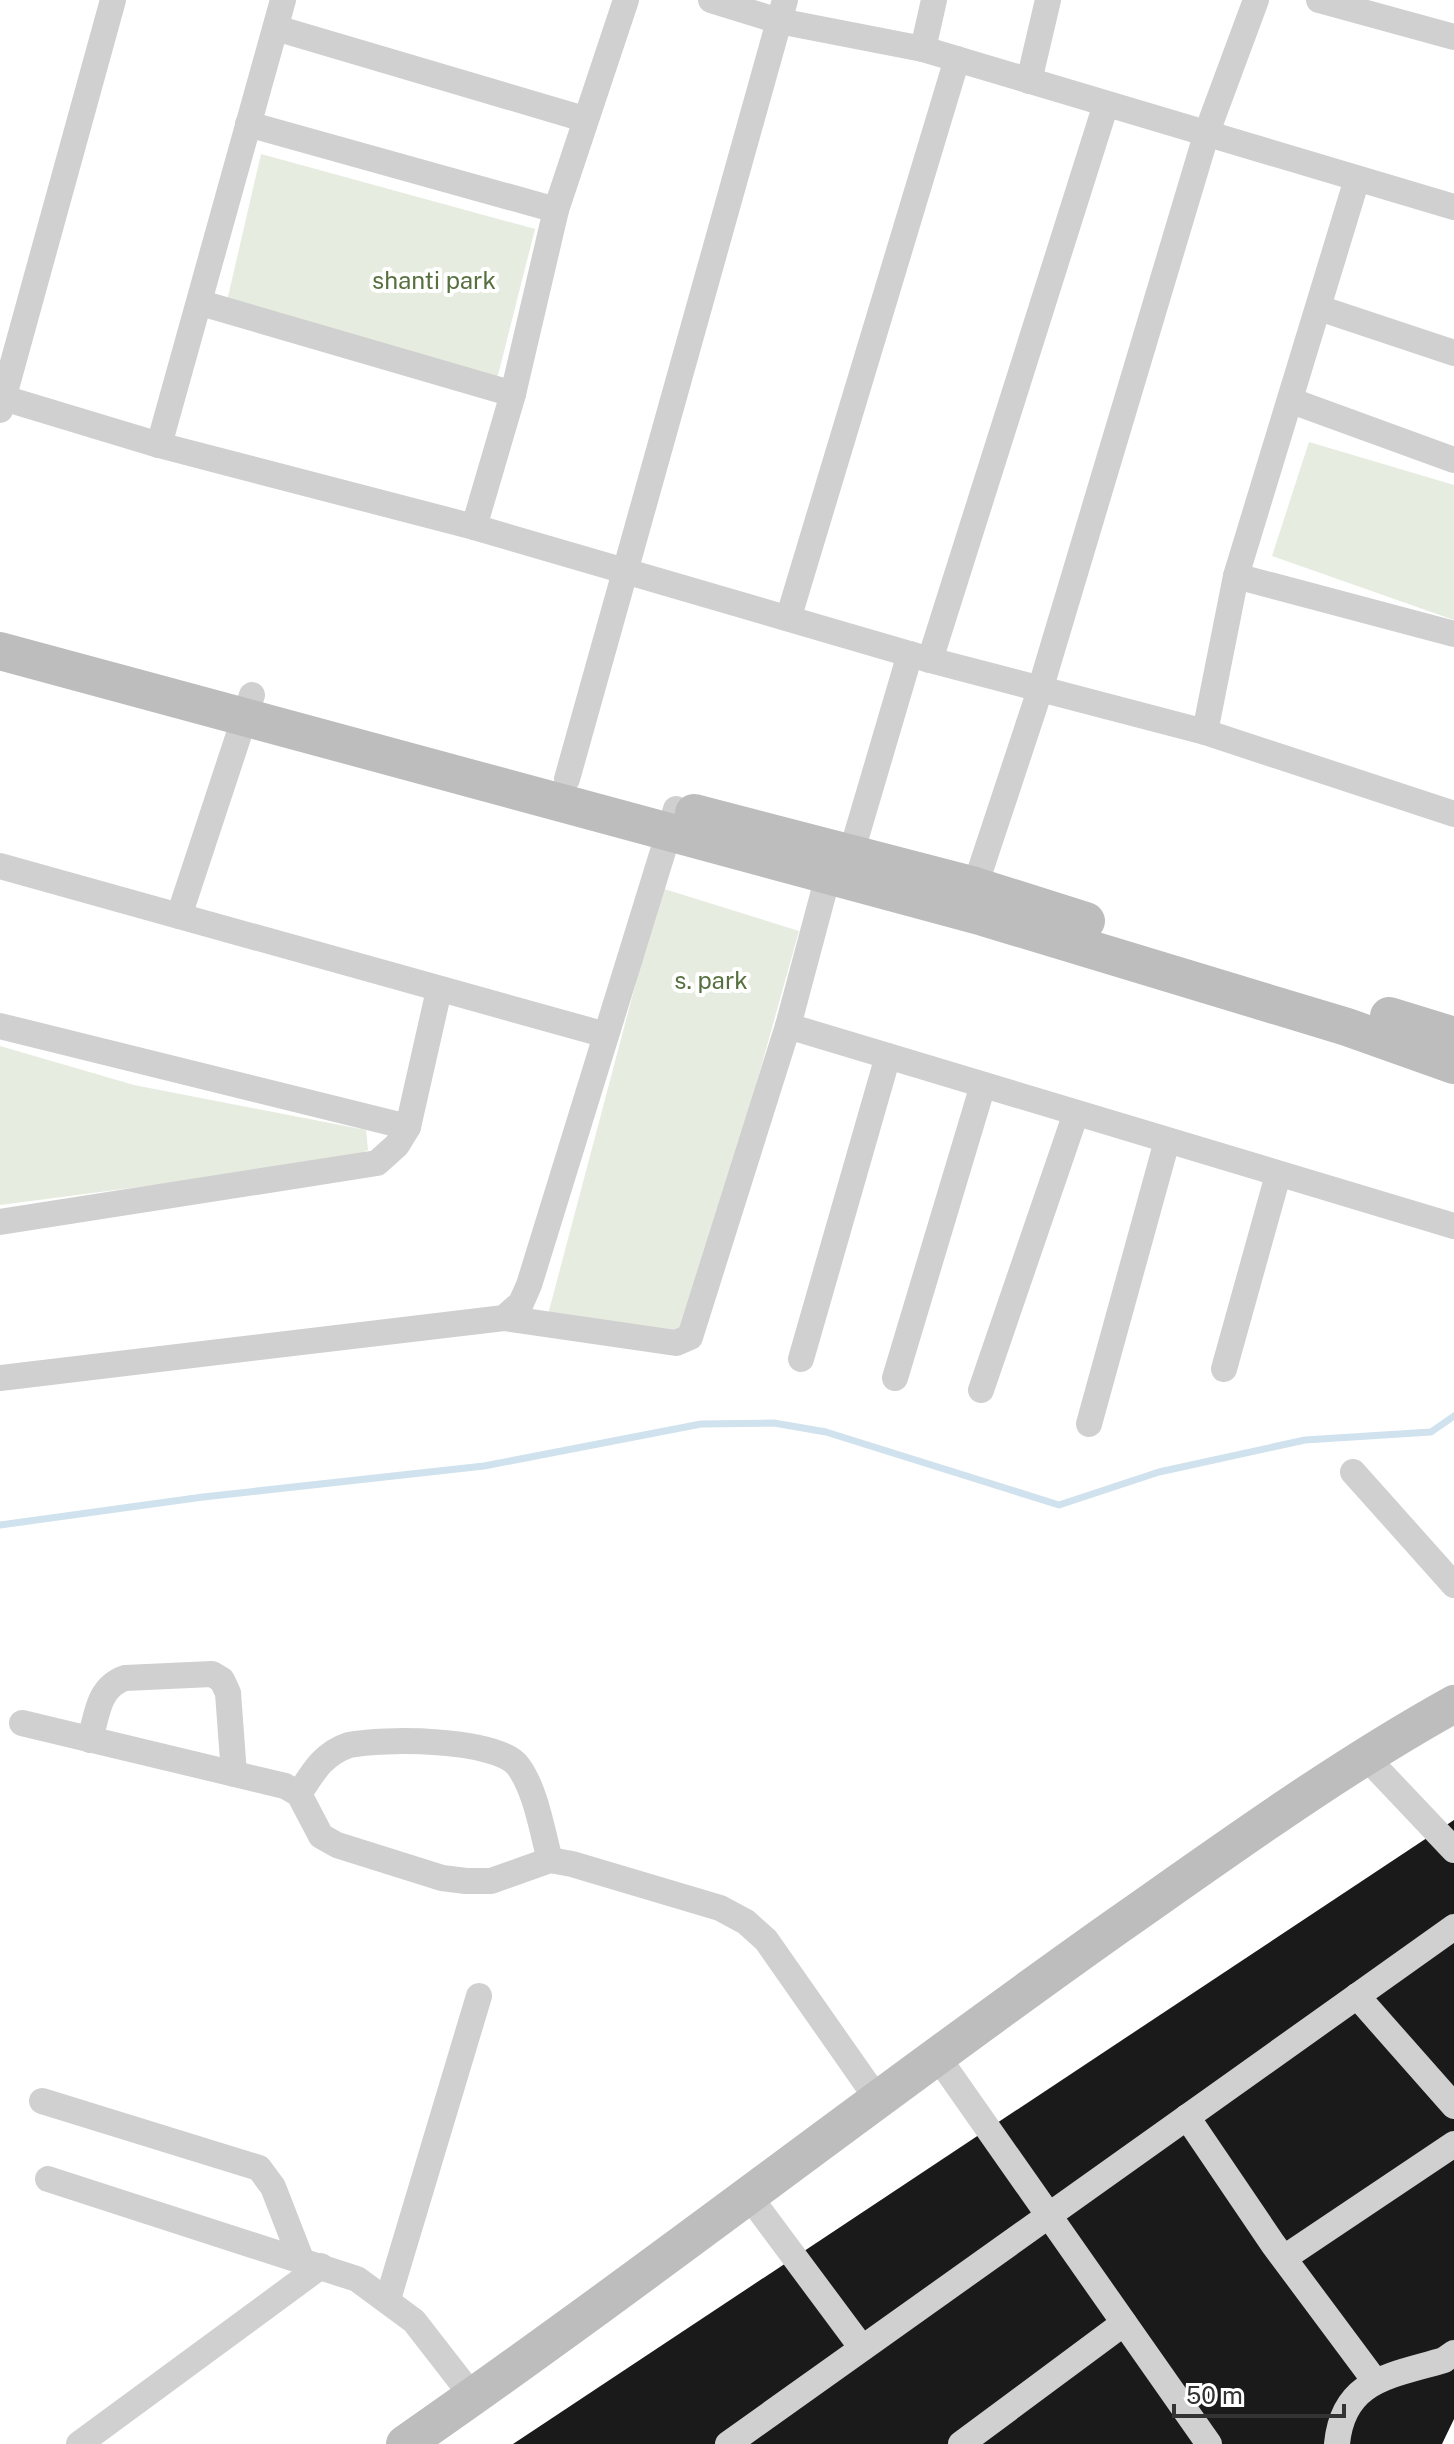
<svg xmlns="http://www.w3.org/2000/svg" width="1454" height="2444" font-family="'Public Sans',sans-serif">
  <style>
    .green { fill: #e6ecdf }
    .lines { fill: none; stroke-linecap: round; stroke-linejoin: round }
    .stream { stroke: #cfe2ee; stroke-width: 7 }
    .building { fill: #1a1a1a }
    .street { stroke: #d0d0d0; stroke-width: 26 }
    .secondary { stroke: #bdbdbd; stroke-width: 38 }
    .labels { text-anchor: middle; stroke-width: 8; stroke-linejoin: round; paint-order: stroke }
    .park-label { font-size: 24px; fill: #56703f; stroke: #fff }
  </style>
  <rect width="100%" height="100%" fill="#fff"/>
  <g class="green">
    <polygon points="261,154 535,229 497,379 227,301"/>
    <polygon points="1309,442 1454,485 1454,620 1272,556"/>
    <polygon points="661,888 799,931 681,1354 546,1322"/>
    <polygon points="0,1046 134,1085 366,1130 368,1150 347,1160 0,1205"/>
  </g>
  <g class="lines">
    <polyline class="stream" points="0,1525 203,1497 484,1466 701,1424 774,1423 826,1432 1059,1505 1159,1472 1305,1440 1431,1432 1454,1416"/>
  </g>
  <polygon class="building" points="1454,1820 1454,2419 1442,2444 513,2444"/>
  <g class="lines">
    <g class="street">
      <polyline points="711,0 779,21 923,49 1454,207"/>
      <polyline points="1319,0 1454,37"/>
      <polyline points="276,28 584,119"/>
      <polyline points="923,49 934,0"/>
      <polyline points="1029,81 1048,0"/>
      <polyline points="248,124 556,210"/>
      <polyline points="201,303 513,394"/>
      <polyline points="1319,308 1454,353"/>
      <polyline points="0,397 159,445 474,527 930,660 1205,732 1454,814"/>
      <polyline points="1292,401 1454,460"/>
      <polyline points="0,410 113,0"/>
      <polyline points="159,445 283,0"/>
      <polyline points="474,527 513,394 556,210 626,0"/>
      <polyline points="1236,576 1454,634"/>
      <polyline points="789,616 957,59"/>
      <polyline points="930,660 1106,104"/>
      <polyline points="1205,732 1236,576 1357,179"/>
      <polyline points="567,779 785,0"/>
      <polyline points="851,854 910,654"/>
      <polyline points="0,866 606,1035"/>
      <polyline points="975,886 1040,690 1207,132 1256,0"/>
      <polyline points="179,916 252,695"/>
      <polyline points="0,1026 408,1127"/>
      <polyline points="788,1026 1454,1226"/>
      <polyline points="0,1222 377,1163 397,1145 408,1127 439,990"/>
      <polyline points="504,1318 676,1343 690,1337 788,1026 828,876"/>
      <polyline points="801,1359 888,1056"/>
      <polyline points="1224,1369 1278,1175"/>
      <polyline points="0,1378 504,1318 521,1303 529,1285 676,809"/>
      <polyline points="895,1378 983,1085"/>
      <polyline points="981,1390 1076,1113"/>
      <polyline points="1089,1424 1167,1141"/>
      <polyline points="1353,1472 1454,1585"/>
      <polyline points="22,1723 285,1786 299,1794 321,1836 337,1845 442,1878 466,1881 491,1881 550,1860 572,1864 720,1908 746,1922 766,1940 878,2100"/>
      <path d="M90 1740C97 1715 98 1687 125 1678L212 1674 222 1680 228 1693 234 1774"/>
      <polyline points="1364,1755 1454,1850"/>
      <path d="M299 1794C313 1772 324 1753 349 1745 382 1738 497 1738 518 1766 536 1790 542 1831 550 1860"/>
      <polyline points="1357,1996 1454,2106"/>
      <polyline points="937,2056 1209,2444"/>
      <polyline points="42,2101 259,2168 273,2187 301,2259"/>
      <polyline points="1187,2117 1273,2244 1375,2381"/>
      <polyline points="48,2179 357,2279 414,2321 473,2397"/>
      <polyline points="749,2196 862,2348"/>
      <polyline points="1284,2258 1454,2144"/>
      <polyline points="388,2299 479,1996"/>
      <polyline points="79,2444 321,2266"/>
      <polyline points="728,2444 1454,1927"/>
      <polyline points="961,2444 1124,2323"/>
      <path d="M1337 2444C1343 2379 1391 2376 1444 2360L1454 2353"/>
    </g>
    <g class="secondary">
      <polyline points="0,651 983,917 1347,1027 1454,1065"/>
      <polyline points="694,813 975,886 1086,921"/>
      <polyline points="1389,1016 1454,1036"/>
      <path d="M405 2444C647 2276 879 2094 1120 1924 1230 1847 1337 1769 1454 1704"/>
    </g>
  </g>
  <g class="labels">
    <g class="park-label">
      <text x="434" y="289">shanti park</text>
      <text x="711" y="989">s. park</text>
    </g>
  </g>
  <path d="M1174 2404v12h170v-12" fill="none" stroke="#333333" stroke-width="4"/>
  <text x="1186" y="2404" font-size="24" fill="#333333" stroke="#ffffff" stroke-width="6" paint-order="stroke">50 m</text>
</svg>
